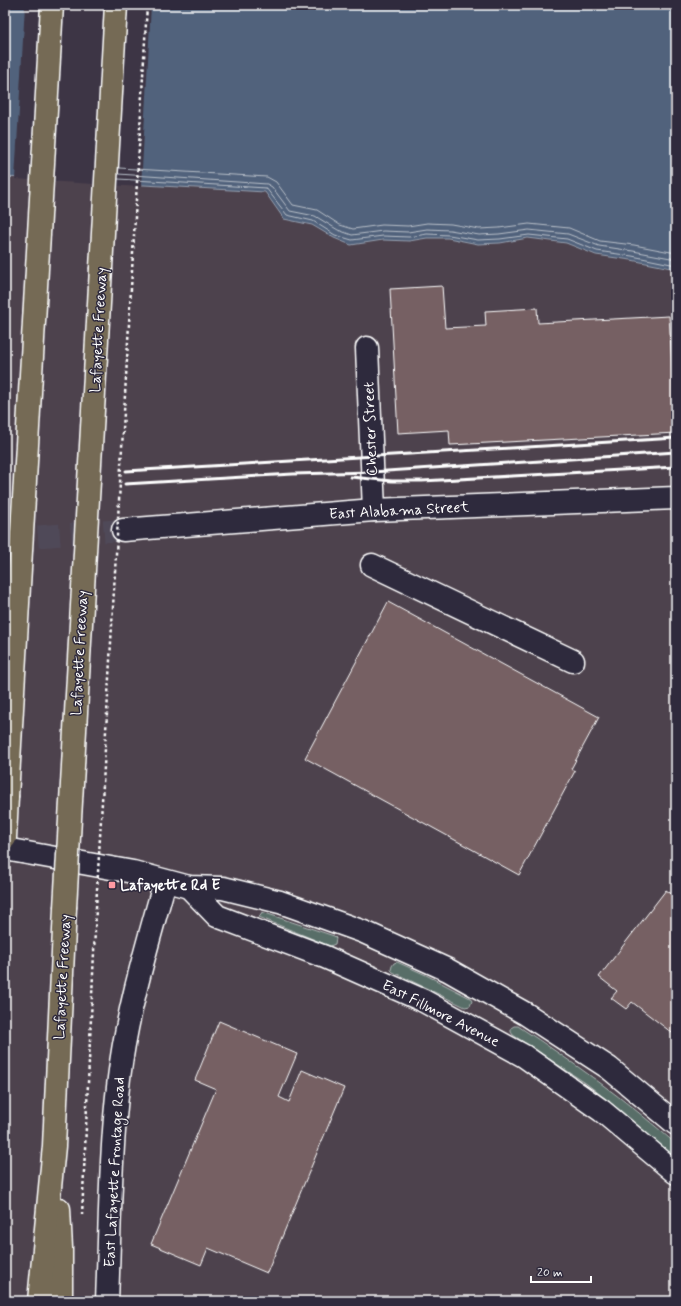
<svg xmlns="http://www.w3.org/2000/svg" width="681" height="1306" font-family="Mynerve,sans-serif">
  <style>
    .built { fill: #4e424e }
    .green { fill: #596e68; stroke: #acb6b4 }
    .water { fill: #51627b; stroke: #97a1b0 }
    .pier { fill: #3d3545 }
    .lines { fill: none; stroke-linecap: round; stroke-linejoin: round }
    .shore { stroke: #b9c0ca; stroke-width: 1 }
    .building { fill: #766163; stroke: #fff }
    .minor-tunnel { stroke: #504958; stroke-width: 22; stroke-dasharray: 22 11; stroke-linecap: butt }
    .minor-casing { stroke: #fff; stroke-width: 25 }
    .highway-casing { stroke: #fff; stroke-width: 25 }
    .path { stroke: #fff; stroke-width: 2.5; stroke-dasharray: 3 3; stroke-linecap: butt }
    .minor { stroke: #2f2a3d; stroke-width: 22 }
    .highway { stroke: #746b55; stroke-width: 22 }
    .rail { stroke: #fff; stroke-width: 3 }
    .highway-bridge-casing { stroke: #fff; stroke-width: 25; stroke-linecap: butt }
    .path-bridge { stroke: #fff; stroke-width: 2.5; stroke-dasharray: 3 3; stroke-linecap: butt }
    .highway-bridge { stroke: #746b55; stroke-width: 22 }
    .poi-dot { fill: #ff9aa2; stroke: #2f2a3d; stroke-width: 1.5 }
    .labels { text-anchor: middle; stroke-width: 3; stroke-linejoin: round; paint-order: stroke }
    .street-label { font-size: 15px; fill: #fff; stroke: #2f2a3d }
    .poi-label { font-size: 15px; font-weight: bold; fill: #fff; stroke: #2f2a3d; text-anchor: start }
  </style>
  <rect width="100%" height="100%" fill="#3d3545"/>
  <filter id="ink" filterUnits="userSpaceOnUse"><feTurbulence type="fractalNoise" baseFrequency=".025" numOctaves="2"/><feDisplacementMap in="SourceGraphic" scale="8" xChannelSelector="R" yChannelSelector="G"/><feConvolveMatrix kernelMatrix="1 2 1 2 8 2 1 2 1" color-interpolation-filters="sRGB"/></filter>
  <g filter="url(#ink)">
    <polygon class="built" points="5,177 265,192 284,219 312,225 334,238 351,245 383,240 409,241 427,238 448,238 478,244 500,243 528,238 566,243 596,255 631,260 676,269 676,1301 5,1301"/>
    <g class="green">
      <polygon points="262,912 334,936 336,938 335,944 330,946 259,917"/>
      <polygon points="397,962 426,975 470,998 472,1001 470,1006 465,1007 393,972 391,970 392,966 394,963"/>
      <path d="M514 1026H518C573 1062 626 1100 676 1144V1158L621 1111 587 1084 513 1035 511 1032V1028Z"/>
    </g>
    <polygon class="water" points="5,5 676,5 676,269 631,260 596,255 566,243 528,238 500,243 478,244 448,238 427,238 409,241 383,240 351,245 334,238 312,225 284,219 265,192 5,177"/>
    <polygon class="pier" points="25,5 151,5 141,187 15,179"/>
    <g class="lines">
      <g class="shore">
        <polyline points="119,168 267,177 276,182 293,205 317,210 340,225 353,229 382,225 408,226 427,223 451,224 479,229 499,228 529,224 569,228 600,241 634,245 676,253"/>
        <polyline points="118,174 267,184 272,187 290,211 315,216 338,230 352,235 383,231 408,232 427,229 450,230 479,235 499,234 529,230 568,234 599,246 633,251 676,259"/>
        <polyline points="118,179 266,188 287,215 313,221 335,235 352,240 383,236 409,237 427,234 449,235 478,240 500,239 529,235 567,239 597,251 632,256 676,265"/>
      </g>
    </g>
    <g class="building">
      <polygon points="442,286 445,328 486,326 485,311 537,308 538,323 669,316 676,433 450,445 449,430 398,433 390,289"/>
      <polygon points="388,602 599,717 571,769 575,771 519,875 305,758"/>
      <polygon points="666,890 676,897 676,1036 632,1002 626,1009 611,998 617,991 599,977"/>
      <polygon points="219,1021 297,1054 279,1097 289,1102 302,1070 344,1088 267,1273 208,1248 201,1265 151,1244 216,1089 195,1080"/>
    </g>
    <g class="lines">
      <polyline class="minor-tunnel" points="5,539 123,530"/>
      <g class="minor-casing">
        <g id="minor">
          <polyline points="367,348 374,510"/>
          <polyline points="123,530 374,510 676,498"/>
          <polyline points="372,565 573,661"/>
          <polyline points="5,849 133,872 189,887 223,888 280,902 364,932 448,970 526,1014 609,1068 676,1124"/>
          <polyline points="189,887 217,916 325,957 422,1000 524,1056 602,1111 676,1173"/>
          <path d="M107 1301C110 1227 110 1152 119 1078 127 1011 147 946 165 881"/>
        </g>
      </g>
      <g class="highway-casing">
        <g id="highway">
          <polyline points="101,268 116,5"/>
          <polyline points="5,838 7,797"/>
          <polyline points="59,1209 61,1248 61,1301"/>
          <polyline points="39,1301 54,1146 65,908"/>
        </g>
      </g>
      <polyline class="path" points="82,1215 96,908"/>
      <use href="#minor" class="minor"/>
      <use href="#highway" class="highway"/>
      <g class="rail">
        <polyline points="126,471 676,438"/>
        <polyline points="351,477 392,481 422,481 676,467"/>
        <polyline points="125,484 293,474 372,472 676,452"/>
      </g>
      <g class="highway-bridge-casing">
        <g id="highway-bridge">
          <polyline points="7,797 52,5"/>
          <polyline points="65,908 101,268"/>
        </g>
      </g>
      <polyline class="path-bridge" points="96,908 147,5"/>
      <use href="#highway-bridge" class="highway-bridge"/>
    </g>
  </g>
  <rect class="poi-dot" x="108" y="881" width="8" height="8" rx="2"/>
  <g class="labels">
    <g class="street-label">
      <text transform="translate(98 330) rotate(-87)" y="5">Lafayette Freeway</text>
      <text transform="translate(370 429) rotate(-92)" y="5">Chester Street</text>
      <text transform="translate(399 510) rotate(-3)" y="5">East Alabama Street</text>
      <text transform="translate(79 653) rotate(-87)" y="5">Lafayette Freeway</text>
      <text transform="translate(62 977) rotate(-87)" y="5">Lafayette Freeway</text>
      <text transform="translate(441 1013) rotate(27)" y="5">East Fillmore Avenue</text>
      <text transform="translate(114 1172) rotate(-87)" y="5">East Lafayette Frontage Road</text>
    </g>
    <g class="poi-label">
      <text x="120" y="890">Lafayette Rd E</text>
    </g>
  </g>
  <rect width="681" height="1306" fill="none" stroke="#2f2a3d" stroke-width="20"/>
  <rect x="10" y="10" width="661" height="1286" fill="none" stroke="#fff" stroke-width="1.5" filter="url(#ink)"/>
  <path d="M531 1276v6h60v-6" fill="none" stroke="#ffffff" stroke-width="2"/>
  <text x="537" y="1276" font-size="12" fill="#ffffff" stroke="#2f2a3d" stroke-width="3" paint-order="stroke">20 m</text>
</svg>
